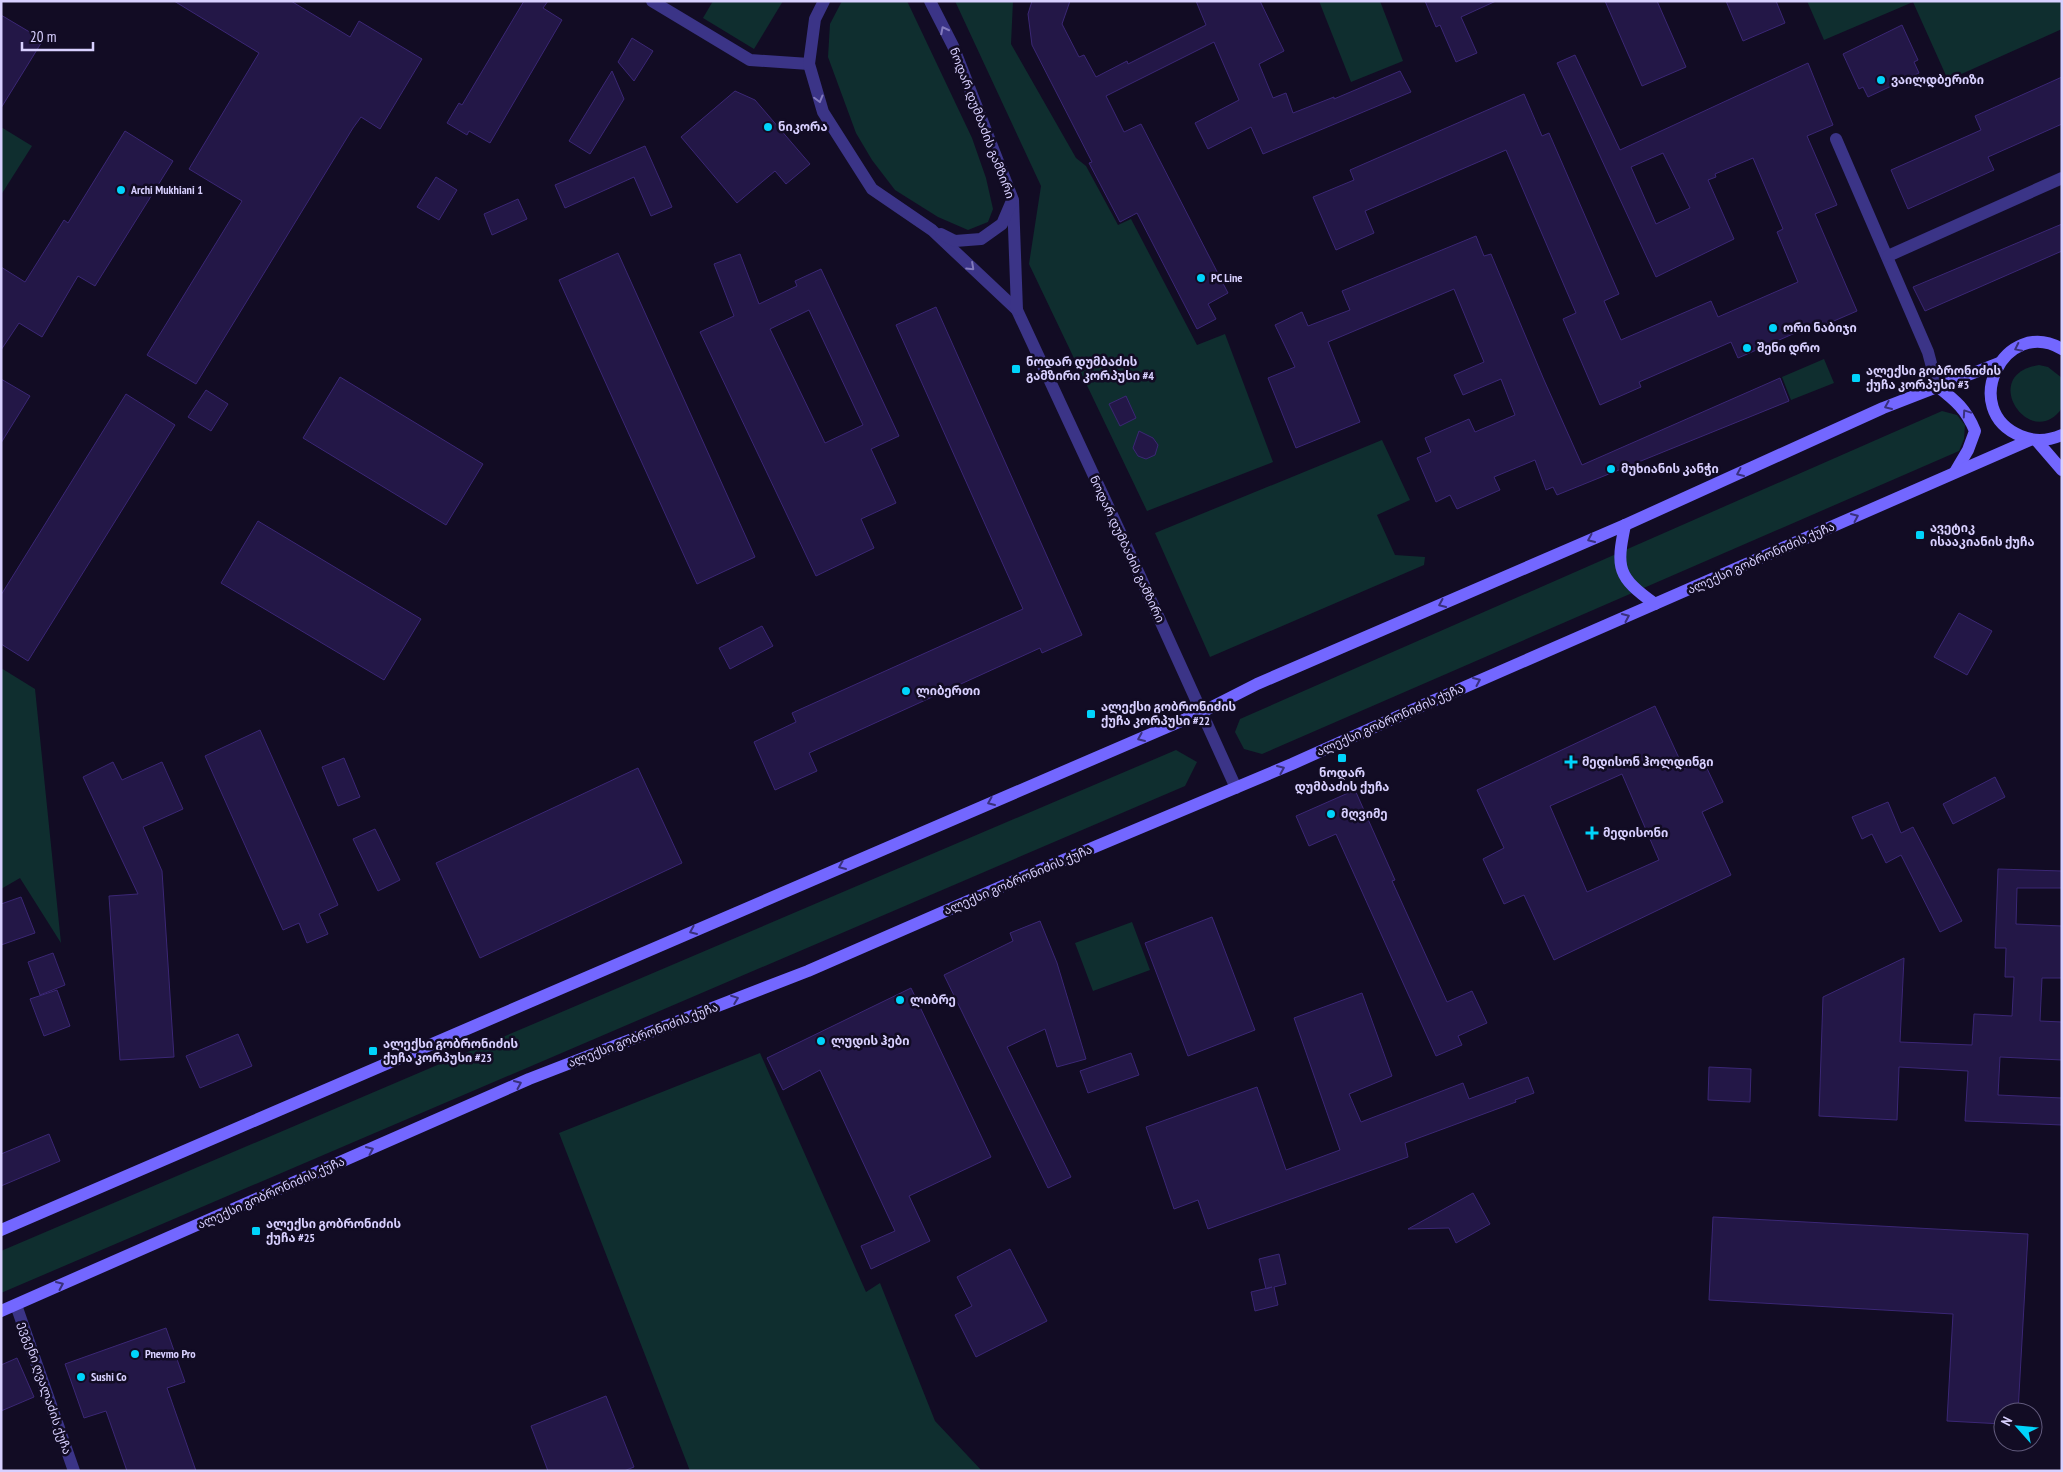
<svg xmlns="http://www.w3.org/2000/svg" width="2063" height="1472" font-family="'PT Sans Narrow','Noto Sans Georgian',sans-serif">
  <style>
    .green { fill: #0f2e2f }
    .building { fill: #231747; stroke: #3b2775; fill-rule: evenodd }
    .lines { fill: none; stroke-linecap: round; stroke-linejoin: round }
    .minor { stroke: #3b3487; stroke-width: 12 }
    .tertiary { stroke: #3b3487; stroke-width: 12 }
    .secondary { stroke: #7367ff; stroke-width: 12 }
    .oneway { stroke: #827abd }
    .oneway2 { stroke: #39307c }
    .poi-dot { fill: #00d4fb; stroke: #120c24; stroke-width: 2 }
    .labels { text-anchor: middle; stroke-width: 5; stroke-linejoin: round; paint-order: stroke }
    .poi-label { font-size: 12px; font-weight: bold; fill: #d8d0ff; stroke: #120c24; text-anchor: start }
    .street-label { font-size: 12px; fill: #d8d0ff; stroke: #120c24 }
  </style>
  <rect width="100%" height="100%" fill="#120c24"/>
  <g class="green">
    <polygon points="713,1 783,1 754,49 703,18"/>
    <polygon points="842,1 907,1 972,138 986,178 993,209 988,222 968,230 938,217 895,190 872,160 856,133 828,57 830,24"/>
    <polygon points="955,1 1013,1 1011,44 1076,158 1086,166 1118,225 1131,219 1197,345 1225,334 1273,462 1147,511 1029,264 1041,186"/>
    <polygon points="1319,1 1380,1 1403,61 1351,82"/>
    <polygon points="1807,1 2062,1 2062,29 1948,80 1913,2 1824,40"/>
    <polygon points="1,127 32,146 1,195"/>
    <polygon points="1824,359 1834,383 1791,400 1782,377"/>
    <path d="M2039 365 2048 367 2062 378V408C2031 453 1977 374 2039 365Z"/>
    <polygon points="1942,411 1957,415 1965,425 1964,439 1959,451 1262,754 1244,749 1235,732 1240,719"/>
    <polygon points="1382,440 1410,500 1377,515 1395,555 1425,557 1424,565 1210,657 1155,533"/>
    <polygon points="1,668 35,689 61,943 20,878 1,889"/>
    <polygon points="1176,750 1197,762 1185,786 1,1293 1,1251"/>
    <polygon points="1132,922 1150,970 1093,991 1075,943"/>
    <polygon points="760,1053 866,1292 880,1283 935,1421 982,1471 690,1471 559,1133"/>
  </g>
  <g class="building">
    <polygon points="174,1 291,1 350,37 359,21 422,59 380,129 361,117 353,128 196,384 147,355 242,201 189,169 259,53"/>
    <polygon points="524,1 548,1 543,8 562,20 490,143 469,131 467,135 447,123 459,103 462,105"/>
    <polygon points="1032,1 1070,1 1062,24 1079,57 1084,55 1096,77 1127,61 1128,64 1206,25 1196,1 1260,1 1284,51 1259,64 1273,98 1286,93 1293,113 1334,97 1334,99 1400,71 1411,92 1263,154 1251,127 1208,149 1195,123 1239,100 1214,42 1106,96 1124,132 1141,124 1228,293 1208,304 1216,319 1197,329 1137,213 1120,222 1089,163 1092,162 1032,45 1028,14"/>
    <polygon points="1425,1 1496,1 1461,17 1477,53 1456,62 1440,25 1436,27"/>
    <polygon points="1605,1 1657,1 1686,67 1642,86"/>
    <polygon points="1726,1 1776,1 1785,23 1743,41"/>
    <polygon points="1,15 43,40 1,108"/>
    <polygon points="1902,25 1918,60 1914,62 1919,73 1868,97 1863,87 1859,89 1843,54"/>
    <polygon points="632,38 653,51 634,81 618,62"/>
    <path d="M1575 55 1620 150 1808 63 1833 125 1807 136 1837 205 1815 214 1857 311 1820 327 1818 323 1738 358 1731 342 1639 382 1641 387 1600 405 1563 319 1576 313 1506 150 1365 211 1374 233 1336 250 1313 197 1354 180 1350 170 1524 94 1542 136 1549 133 1619 294 1604 301 1621 340 1711 301 1718 317 1798 282 1777 232 1783 229 1753 158 1715 174 1716 177 1708 180 1734 239 1656 277 1557 63ZM1663 153 1690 208 1656 224 1631 167Z"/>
    <polygon points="612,71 624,99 590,154 569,141"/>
    <polygon points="2062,77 2062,124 1988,157 1994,170 1908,209 1891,170 1981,130 1975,116"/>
    <polygon points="735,91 755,100 810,164 786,184 775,171 737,203 681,137"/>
    <polygon points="125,131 173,161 95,286 78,276 42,337 19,323 1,350 1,267 25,282 64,220 68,223"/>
    <polygon points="645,146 672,207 651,216 634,177 565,208 555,185"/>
    <polygon points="436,177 457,190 439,220 417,207"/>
    <polygon points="518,199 527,219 492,235 484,214"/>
    <polygon points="2062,224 2062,251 1925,311 1913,287"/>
    <polygon points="1476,236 1484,256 1491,254 1544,380 1582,465 1780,378 1789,401 1557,495 1553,487 1546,490 1535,460 1494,477 1500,490 1457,509 1450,495 1436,502 1417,458 1431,452 1425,438 1469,419 1475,432 1515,415 1501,379 1463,395 1454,375 1484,362 1454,289 1328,342 1360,422 1296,448 1268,378 1295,367 1275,325 1302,312 1308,326 1350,310 1342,291"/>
    <polygon points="618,253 755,557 697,584 559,280"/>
    <path d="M740 254 759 304 797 286 795 281 821 269 899 436 871 449 896 503 861 519 874 548 816 576 700 332 734 316 714 264ZM809 310 863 425 825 443 770 329Z"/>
    <polygon points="936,307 1082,635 1042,653 1040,648 809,753 817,771 775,790 754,742 796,722 792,713 1023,609 896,325"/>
    <polygon points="340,377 483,464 446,525 303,438"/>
    <polygon points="1,379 30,396 1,443"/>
    <polygon points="206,390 228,404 211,431 188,417"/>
    <polygon points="126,394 175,425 28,661 1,644 1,595"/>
    <polygon points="1126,396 1136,418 1120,426 1109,404"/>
    <polygon points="1139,431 1153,438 1158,445 1155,455 1146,459 1138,456 1133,448"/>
    <polygon points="258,521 421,619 384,680 221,583"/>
    <polygon points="1959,613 1992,631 1967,675 1934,657"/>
    <polygon points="762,626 773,646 730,669 719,648"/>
    <path d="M1655 706 1684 769 1703 760 1723 802 1702 812 1731 875 1554 960 1524 895 1504 904 1483 859 1504 848 1477 790ZM1622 774 1659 860 1587 892 1550 806Z"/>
    <polygon points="260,730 338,905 319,914 328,934 307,943 299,923 283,930 205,756"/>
    <polygon points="344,758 360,797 338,806 322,767"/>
    <polygon points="113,762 122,780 162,762 183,809 143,827 162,871 174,1057 120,1060 109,896 138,894 83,777"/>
    <polygon points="638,768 682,863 480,958 436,863"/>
    <polygon points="1995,777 2005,797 1953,824 1943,804"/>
    <polygon points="1355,790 1395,880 1392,881 1447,1002 1472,991 1487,1023 1458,1036 1462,1045 1436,1056 1336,834 1309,846 1296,816"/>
    <polygon points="1888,802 1901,833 1913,827 1962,921 1940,932 1901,855 1886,863 1872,834 1862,839 1852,817"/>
    <polygon points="375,829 400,880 378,891 353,839"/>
    <polygon points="1998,869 2062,871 2062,888 2017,888 2016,924 2062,926 2062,978 2042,978 2040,1021 2062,1022 2062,1060 2000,1057 1998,1095 2062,1098 2062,1125 1965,1121 1968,1071 1899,1067 1897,1120 1819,1116 1823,997 1904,958 1900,1042 1972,1045 1974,1014 2012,1016 2014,977 2005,977 2006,948 1995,948"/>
    <polygon points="21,897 35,933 1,945 1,904"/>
    <polygon points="1212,917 1255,1030 1188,1056 1145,943"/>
    <polygon points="1040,921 1057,963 1086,1059 1057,1067 1045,1029 1007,1047 1071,1177 1048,1188 944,975 1013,941 1010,933"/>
    <polygon points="53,953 65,985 40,995 28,962"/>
    <polygon points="911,988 991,1157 909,1196 930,1241 871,1269 861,1246 895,1231 820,1070 783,1090 767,1058"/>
    <polygon points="57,990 70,1026 44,1036 30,999"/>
    <polygon points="1362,993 1392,1076 1349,1094 1361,1122 1463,1083 1469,1099 1528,1077 1534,1093 1515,1100 1516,1102 1405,1143 1408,1157 1208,1229 1198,1200 1174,1209 1146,1127 1257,1087 1286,1170 1340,1150 1294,1018"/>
    <polygon points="238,1034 252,1066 200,1088 186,1056"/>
    <polygon points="1131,1053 1139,1075 1088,1093 1080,1071"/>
    <polygon points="1709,1067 1751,1069 1750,1102 1708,1100"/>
    <polygon points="49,1134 60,1161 1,1186 1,1154"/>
    <polygon points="1473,1193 1490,1224 1456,1243 1449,1228 1408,1229"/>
    <polygon points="1713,1217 2028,1234 2018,1412 2003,1412 2003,1424 1947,1421 1953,1314 1709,1300"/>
    <polygon points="1010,1249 1047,1321 976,1357 955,1315 972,1306 957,1277"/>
    <polygon points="1279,1254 1286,1284 1274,1287 1278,1305 1255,1311 1251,1292 1272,1287 1266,1289 1259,1259"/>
    <polygon points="166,1328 185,1382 167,1388 196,1471 127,1471 106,1411 84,1418 65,1364"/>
    <polygon points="17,1358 34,1397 1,1411 1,1365"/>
    <polygon points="606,1396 634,1467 624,1471 548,1471 531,1426"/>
  </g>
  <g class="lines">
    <g class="minor">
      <polyline points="652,1 750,60 809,64"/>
      <polyline points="1836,139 1928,352 1937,386"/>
      <polyline points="1888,256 2062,178"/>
      <polyline points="16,1305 74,1471"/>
    </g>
    <g class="tertiary">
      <polyline points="824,1 815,19 809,64 823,112 872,189 932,230 1017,310 1120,532 1236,788"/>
      <polyline points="930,1 953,46 1013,200 1017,310"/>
      <polyline points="941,234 955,241 981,239 1002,224 1011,203"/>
    </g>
    <g class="secondary">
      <path d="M2062 349C2004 315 1958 411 2021 436 2035 442 2048 441 2062 435"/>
      <path d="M1937 386C1956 401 1966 409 1975 431L1968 450 1955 472"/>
      <polyline points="2036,440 2062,470"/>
      <path d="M1625 525C1616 568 1617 577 1655 604"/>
      <polyline points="1,1230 1202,712 1257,684 1625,525 1883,408 1999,363"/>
      <polyline points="1,1311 529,1079 808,971 1035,872 1292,764 1419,707 2030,440"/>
    </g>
  </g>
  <defs><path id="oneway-chevron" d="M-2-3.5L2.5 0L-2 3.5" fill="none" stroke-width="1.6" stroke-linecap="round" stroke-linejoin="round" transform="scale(1.25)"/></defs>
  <g class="oneway">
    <use href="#oneway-chevron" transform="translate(944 30) rotate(-117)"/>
    <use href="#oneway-chevron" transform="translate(819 99) rotate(75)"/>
    <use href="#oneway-chevron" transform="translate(971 267) rotate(43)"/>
  </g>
  <g class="oneway2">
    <use href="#oneway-chevron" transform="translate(2018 348) rotate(154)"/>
    <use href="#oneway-chevron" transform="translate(1888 406) rotate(157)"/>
    <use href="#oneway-chevron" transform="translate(1966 413) rotate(-124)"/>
    <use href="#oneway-chevron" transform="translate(1740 473) rotate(156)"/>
    <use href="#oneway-chevron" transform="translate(1855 517) rotate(-24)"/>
    <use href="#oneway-chevron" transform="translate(1591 539) rotate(156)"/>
    <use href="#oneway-chevron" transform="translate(1442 604) rotate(156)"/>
    <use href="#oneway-chevron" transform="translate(1626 617) rotate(-24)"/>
    <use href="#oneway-chevron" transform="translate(1477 681) rotate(-24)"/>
    <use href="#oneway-chevron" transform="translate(1141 738) rotate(157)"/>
    <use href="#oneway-chevron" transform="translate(1281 769) rotate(-23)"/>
    <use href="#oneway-chevron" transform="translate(991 802) rotate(157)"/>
    <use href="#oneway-chevron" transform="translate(842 866) rotate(157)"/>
    <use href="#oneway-chevron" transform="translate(693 931) rotate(157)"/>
    <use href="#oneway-chevron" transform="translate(735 999) rotate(-21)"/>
    <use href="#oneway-chevron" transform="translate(518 1084) rotate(-24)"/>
    <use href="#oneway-chevron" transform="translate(370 1150) rotate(-24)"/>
    <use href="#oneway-chevron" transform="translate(60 1285) rotate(-24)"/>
  </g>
  <g class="poi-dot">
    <circle cx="1881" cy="80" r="5"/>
    <circle cx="768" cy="127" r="5"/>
    <circle cx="121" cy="190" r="5"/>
    <circle cx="1201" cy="278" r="5"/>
    <circle cx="1773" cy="328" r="5"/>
    <circle cx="1747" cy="348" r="5"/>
    <rect x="1011" y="364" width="10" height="10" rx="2.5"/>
    <rect x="1851" y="373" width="10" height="10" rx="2.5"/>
    <circle cx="1611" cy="469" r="5"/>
    <rect x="1915" y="530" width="10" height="10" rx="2.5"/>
    <circle cx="906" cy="691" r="5"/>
    <rect x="1086" y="709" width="10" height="10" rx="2.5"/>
    <rect x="1337" y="753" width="10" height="10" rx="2.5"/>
    <path d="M1568.5 754.5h5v5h5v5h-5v5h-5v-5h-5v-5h5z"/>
    <circle cx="1331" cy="814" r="5"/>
    <path d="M1589.5 825.5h5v5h5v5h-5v5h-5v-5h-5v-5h5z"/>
    <circle cx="900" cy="1000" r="5"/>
    <circle cx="821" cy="1041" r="5"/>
    <rect x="368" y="1046" width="10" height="10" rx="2.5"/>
    <rect x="251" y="1226" width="10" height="10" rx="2.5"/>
    <circle cx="135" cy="1354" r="5"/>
    <circle cx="81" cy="1377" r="5"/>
  </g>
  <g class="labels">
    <g class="poi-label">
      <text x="1891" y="84">ვაილდბერიზი</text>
      <text x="778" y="131">ნიკორა</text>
      <text x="131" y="194">Archi Mukhiani 1</text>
      <text x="1211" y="282">PC Line</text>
      <text x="1783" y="332">ორი ნაბიჯი</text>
      <text x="1757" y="352">შენი დრო</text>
      <text x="1026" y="366">ნოდარ დუმბაძის<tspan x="1026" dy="14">გამზირი კორპუსი #4</tspan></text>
      <text x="1866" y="375">ალექსი გობრონიძის<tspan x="1866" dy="14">ქუჩა კორპუსი #3</tspan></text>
      <text x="1621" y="473">მუხიანის კანჭი</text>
      <text x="1930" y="532">ავეტიკ<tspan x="1930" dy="14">ისააკიანის ქუჩა</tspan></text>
      <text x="916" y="695">ლიბერთი</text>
      <text x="1101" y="711">ალექსი გობრონიძის<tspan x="1101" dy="14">ქუჩა კორპუსი #22</tspan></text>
      <text x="1582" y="766">მედისონ ჰოლდინგი</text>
      <text x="1342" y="777" text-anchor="middle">ნოდარ<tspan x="1342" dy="14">დუმბაძის ქუჩა</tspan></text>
      <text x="1341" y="818">მღვიმე</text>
      <text x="1603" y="837">მედისონი</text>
      <text x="910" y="1004">ლიბრე</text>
      <text x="831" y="1045">ლუდის ჰები</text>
      <text x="383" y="1048">ალექსი გობრონიძის<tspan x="383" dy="14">ქუჩა კორპუსი #23</tspan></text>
      <text x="266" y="1228">ალექსი გობრონიძის<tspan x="266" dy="14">ქუჩა #25</tspan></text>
      <text x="145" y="1358">Pnevmo Pro</text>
      <text x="91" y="1381">Sushi Co</text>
    </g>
    <g class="street-label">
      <text transform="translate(982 123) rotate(69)" y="4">ნოდარ დუმბაძის გამზირი</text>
      <text transform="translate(1127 549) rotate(65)" y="4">ნოდარ დუმბაძის გამზირი</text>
      <text transform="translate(1761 558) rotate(-24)" y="4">ალექსი გობრონიძის ქუჩა</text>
      <text transform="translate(1390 720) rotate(-24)" y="4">ალექსი გობრონიძის ქუჩა</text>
      <text transform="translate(1018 880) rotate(-23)" y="4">ალექსი გობრონიძის ქუჩა</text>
      <text transform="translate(643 1035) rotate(-21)" y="4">ალექსი გობრონიძის ქუჩა</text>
      <text transform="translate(271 1193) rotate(-24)" y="4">ალექსი გობრონიძის ქუჩა</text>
      <text transform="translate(45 1388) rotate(71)" y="4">ევგენი ღვალაძის ქუჩა</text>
    </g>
  </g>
  <rect width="2063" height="1472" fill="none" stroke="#d8d0ff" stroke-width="5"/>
  <g transform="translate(2018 1427) rotate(297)"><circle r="24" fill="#120c24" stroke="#615a7c"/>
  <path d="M0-4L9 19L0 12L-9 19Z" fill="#00d4fb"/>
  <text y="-8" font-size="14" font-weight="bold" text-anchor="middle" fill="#d8d0ff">N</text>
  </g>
  <path d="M22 42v8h71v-8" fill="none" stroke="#d8d0ff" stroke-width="2.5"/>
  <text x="30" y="42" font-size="15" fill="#d8d0ff" stroke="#120c24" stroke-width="4" paint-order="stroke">20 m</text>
</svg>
